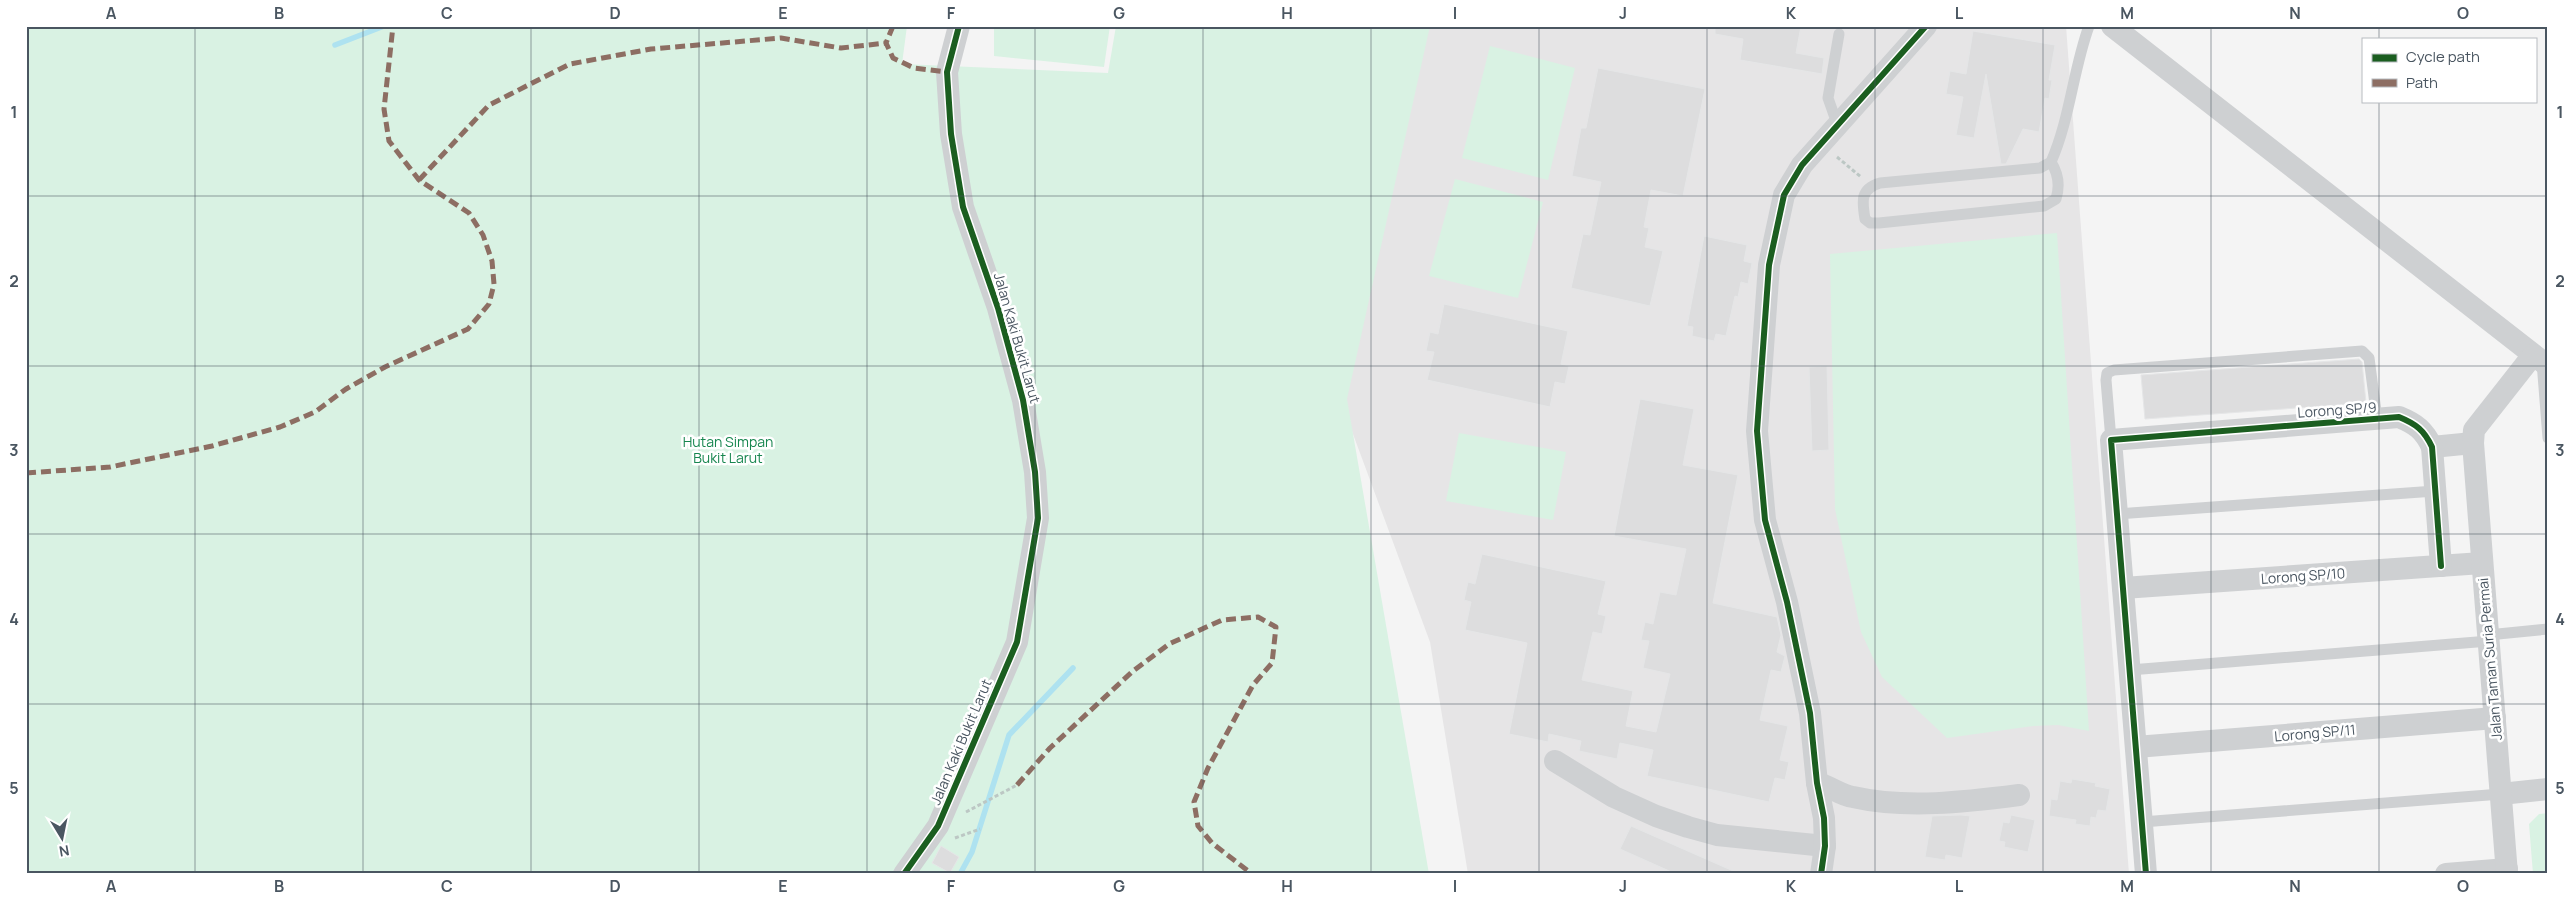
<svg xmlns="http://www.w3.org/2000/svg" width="2574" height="900" font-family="Manrope,sans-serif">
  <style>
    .education { fill: #e6e5e6 }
    .green { fill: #d9f2e3 }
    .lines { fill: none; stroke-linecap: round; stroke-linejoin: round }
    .stream { stroke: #aee2f0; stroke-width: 5.5 }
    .building { fill: #ddddde; stroke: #e5e6e7 }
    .path { stroke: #bcc7c4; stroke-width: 3; stroke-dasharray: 4 2.5; stroke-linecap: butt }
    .service { stroke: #ced0d2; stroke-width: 11 }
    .minor { stroke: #ced0d2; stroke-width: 22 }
    .quiet { stroke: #8d6e63; stroke-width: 5; stroke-dasharray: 10 5; stroke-linecap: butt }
    .cycleway-casing { stroke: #fff; stroke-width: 9 }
    .cycleway { stroke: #1b5e20; stroke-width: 6 }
    .grid { fill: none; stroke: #4a5661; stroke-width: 1; stroke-opacity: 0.55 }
    .labels { text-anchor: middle; stroke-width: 5; stroke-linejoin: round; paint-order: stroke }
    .street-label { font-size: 14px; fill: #4a5661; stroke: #fff }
    .park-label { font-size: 14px; fill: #17864f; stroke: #fff }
    .neatline { fill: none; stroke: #4a5661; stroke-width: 2 }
    .grid-label { font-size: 16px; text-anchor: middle; font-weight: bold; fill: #4a5661 }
  </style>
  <rect width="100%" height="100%" fill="#f4f4f4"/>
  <polygon class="education" points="1320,26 2066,26 2129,874 1468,874 1430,642 1273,218"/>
  <g class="green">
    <polygon points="26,26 907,26 902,64 1108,73 1116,26 1430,26 1347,399 1429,874 26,874"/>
    <polygon points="994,26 1110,26 1104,67 994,56"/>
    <polygon points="1490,46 1575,68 1548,180 1462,158"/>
    <polygon points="1455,179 1543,202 1518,298 1429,276"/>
    <polygon points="2057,233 2089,731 2058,725 2033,726 1947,738 1882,677 1861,632 1835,509 1830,254"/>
    <polygon points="1459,433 1566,452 1553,520 1446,501"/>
    <polygon points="2548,813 2548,874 2533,874 2529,824 2539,814"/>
  </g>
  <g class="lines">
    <g class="stream">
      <polyline points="335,45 384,26"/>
      <polyline points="960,874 972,852 1009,735 1073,668"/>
    </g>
  </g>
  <g class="building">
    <polygon points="1715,26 1801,26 1796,53 1824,58 1822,74 1740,60 1743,39 1715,34"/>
    <polygon points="1973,31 2055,45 2049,80 2052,80 2049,99 2045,98 2039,132 2023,129 2006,164 2001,164 1986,74 1974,138 1956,135 1963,97 1946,94 1950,71 1966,74"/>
    <polygon points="1598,68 1705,89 1683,196 1651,190 1644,227 1649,228 1645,247 1663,251 1650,306 1571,288 1583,234 1590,235 1601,182 1572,176 1581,128 1586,128"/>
    <polygon points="1704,236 1747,245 1744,261 1752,263 1748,284 1741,282 1738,297 1735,296 1726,336 1716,334 1714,341 1692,336 1693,327 1687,326"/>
    <polygon points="1444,304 1568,331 1561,364 1569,366 1565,384 1555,382 1550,407 1427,380 1434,352 1426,351 1430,332 1438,334"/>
    <polygon points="2359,359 2362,362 2366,403 2145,419 2141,375"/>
    <polygon points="1827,366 1829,450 1812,451 1809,367"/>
    <polygon points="1640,399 1694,409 1683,465 1738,475 1713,603 1777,617 1781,635 1777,652 1785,656 1781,672 1771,670 1760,720 1788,726 1780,760 1789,762 1785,780 1775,778 1769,802 1647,776 1653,750 1620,743 1617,759 1579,751 1581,741 1549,734 1548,742 1509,734 1527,643 1465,630 1471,602 1464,600 1468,582 1475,584 1482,554 1606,581 1598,614 1606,616 1602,634 1593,632 1582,680 1633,691 1626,726 1656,732 1670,674 1643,668 1649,641 1641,640 1645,622 1653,624 1660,592 1676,595 1686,549 1614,536"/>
    <polygon points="2072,779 2096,783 2095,786 2110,789 2106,811 2098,810 2096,818 2091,817 2090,826 2075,824 2076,820 2049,816 2051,799 2057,800 2060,781 2071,783"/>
    <polygon points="1961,815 1970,816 1962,858 1946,855 1945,860 1925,857 1932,816"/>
    <polygon points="2011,815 2035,820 2028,852 2004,847 2005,842 1999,841 2003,822 2009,823"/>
    <polygon points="1631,826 1740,874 1676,874 1620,849"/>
    <polygon points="941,846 959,857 950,873 932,863"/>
  </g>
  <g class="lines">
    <g class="path">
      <polyline points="1837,157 1861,177"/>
      <polyline points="966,812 1017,785"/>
      <polyline points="955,838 980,829"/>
    </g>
    <g class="service">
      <polyline points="1839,34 1828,98 1834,115 1841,118 1846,116"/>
      <path d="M2051 162C2058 173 2060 186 2056 199L2044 206 1879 223H1870L1865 219C1862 201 1860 189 1880 183L2040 168 2051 162C2070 119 2073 70 2089 26"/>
      <polyline points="2542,362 2548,438"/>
      <polyline points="2111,440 2106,380 2107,373 2114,370 2362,351 2369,358 2377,419"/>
      <polyline points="2117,514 2435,491"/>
      <polyline points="2488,635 2548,629"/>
      <polyline points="2130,670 2489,641"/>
      <polyline points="2142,822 2501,794"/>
    </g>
    <g class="minor">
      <polyline points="2112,26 2548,366"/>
      <polyline points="2432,447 2473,443"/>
      <polyline points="2123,588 2482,563"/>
      <polyline points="2136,747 2495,718"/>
      <polyline points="1555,761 1614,797 1656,816 1688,827 1717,835 1825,846"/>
      <path d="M1817 783C1830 786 1840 795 1853 797 1906 809 1965 802 2019 795"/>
      <polyline points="2501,794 2548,789"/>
      <polyline points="904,874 938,826 1017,642 1038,518 1035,472 1023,400 998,308 963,207 951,134 947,72 959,26"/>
      <polyline points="1821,874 1825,846 1824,818 1817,783 1810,713 1787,602 1765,520 1757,431 1769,265 1784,195 1802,165 1926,26"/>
      <path d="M2146 874 2111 440 2399 417C2416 424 2424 430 2432 447L2441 566"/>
      <polyline points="2446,874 2507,869"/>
      <polyline points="2507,874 2473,443 2474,430 2533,355"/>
    </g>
    <g class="quiet">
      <polyline points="893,26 886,43 893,58 914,68 947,72"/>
      <polyline points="419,180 489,105 570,64 651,49 781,38 841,48 886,43"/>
      <polyline points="26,473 110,467 212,446 280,427 315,412 346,389 385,367 468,329 489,304 494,284 492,261 483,235 469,213 419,180 389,141 384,109 393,26"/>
      <polyline points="1017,785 1050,748 1133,671 1169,644 1222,620 1258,617 1276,627 1272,663 1253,685 1208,768 1194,802 1198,826 1212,843 1252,874"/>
    </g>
    <g class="cycleway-casing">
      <g id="cycleway">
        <polyline points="904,874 938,826 1017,642 1038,518 1035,472 1023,400 998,308 963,207 951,134 947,72 959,26"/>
        <polyline points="1821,874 1825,846 1824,818 1817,783 1810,713 1787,602 1765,520 1757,431 1769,265 1784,195 1802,165 1926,26"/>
        <path d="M2146 874 2111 440 2399 417C2416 424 2424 430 2432 447L2441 566"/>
      </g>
    </g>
    <use href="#cycleway" class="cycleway"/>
  </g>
  <path class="grid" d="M195 26V874M363 26V874M531 26V874M699 26V874M867 26V874M1035 26V874M1203 26V874M1371 26V874M1539 26V874M1707 26V874M1875 26V874M2043 26V874M2211 26V874M2379 26V39M2379 101V874M26 196H2548M26 366H2548M26 534H2548M26 704H2548"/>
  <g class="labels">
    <g class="street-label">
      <text transform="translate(1017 338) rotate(74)" y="5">Jalan Kaki Bukit Larut</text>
      <text transform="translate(2337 410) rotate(-4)" y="5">Lorong SP/9</text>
      <text transform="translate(2303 576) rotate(-4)" y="5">Lorong SP/10</text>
      <text transform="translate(2490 659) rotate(-95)" y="5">Jalan Taman Suria Permai</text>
      <text transform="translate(2315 733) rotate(-5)" y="5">Lorong SP/11</text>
      <text transform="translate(961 742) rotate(-67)" y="5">Jalan Kaki Bukit Larut</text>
    </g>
    <g class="park-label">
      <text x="728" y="447">Hutan Simpan<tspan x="728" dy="16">Bukit Larut</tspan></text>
    </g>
  </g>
  <rect width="2574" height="900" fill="none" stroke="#ffffff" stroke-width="55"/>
  <rect x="2362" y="38" width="175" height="65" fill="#ffffff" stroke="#b7bbc0"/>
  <rect x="2372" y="54" width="25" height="8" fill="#1b5e20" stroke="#b7bbc0"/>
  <text x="2406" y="62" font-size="15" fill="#4a5661">Cycle path</text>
  <rect x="2372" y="79" width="25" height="8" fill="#8d6e63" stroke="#b7bbc0"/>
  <text x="2406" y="88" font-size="15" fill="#4a5661">Path</text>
  <g transform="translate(62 838) rotate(170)" stroke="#ffffff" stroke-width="4" paint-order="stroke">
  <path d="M0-4L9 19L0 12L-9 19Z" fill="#4a5661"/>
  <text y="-8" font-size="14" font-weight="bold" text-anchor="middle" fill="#4a5661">N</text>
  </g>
  <rect x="28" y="28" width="2518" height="844" class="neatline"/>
  <g class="grid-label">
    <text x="111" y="19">A</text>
    <text x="279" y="19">B</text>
    <text x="447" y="19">C</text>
    <text x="615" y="19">D</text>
    <text x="783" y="19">E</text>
    <text x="951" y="19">F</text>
    <text x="1119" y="19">G</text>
    <text x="1287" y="19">H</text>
    <text x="1455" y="19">I</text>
    <text x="1623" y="19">J</text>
    <text x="1791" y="19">K</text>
    <text x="1959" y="19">L</text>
    <text x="2127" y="19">M</text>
    <text x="2295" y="19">N</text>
    <text x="2463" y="19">O</text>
    <text x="14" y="118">1</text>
    <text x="2560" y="118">1</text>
    <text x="14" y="287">2</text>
    <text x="2560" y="287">2</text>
    <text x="14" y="456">3</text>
    <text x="2560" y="456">3</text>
    <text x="14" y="625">4</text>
    <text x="2560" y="625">4</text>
    <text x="14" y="794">5</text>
    <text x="2560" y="794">5</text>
    <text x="111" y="892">A</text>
    <text x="279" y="892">B</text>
    <text x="447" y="892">C</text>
    <text x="615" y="892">D</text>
    <text x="783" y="892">E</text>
    <text x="951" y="892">F</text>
    <text x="1119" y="892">G</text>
    <text x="1287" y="892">H</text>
    <text x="1455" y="892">I</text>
    <text x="1623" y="892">J</text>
    <text x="1791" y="892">K</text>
    <text x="1959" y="892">L</text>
    <text x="2127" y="892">M</text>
    <text x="2295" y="892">N</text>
    <text x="2463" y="892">O</text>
  </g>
</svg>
